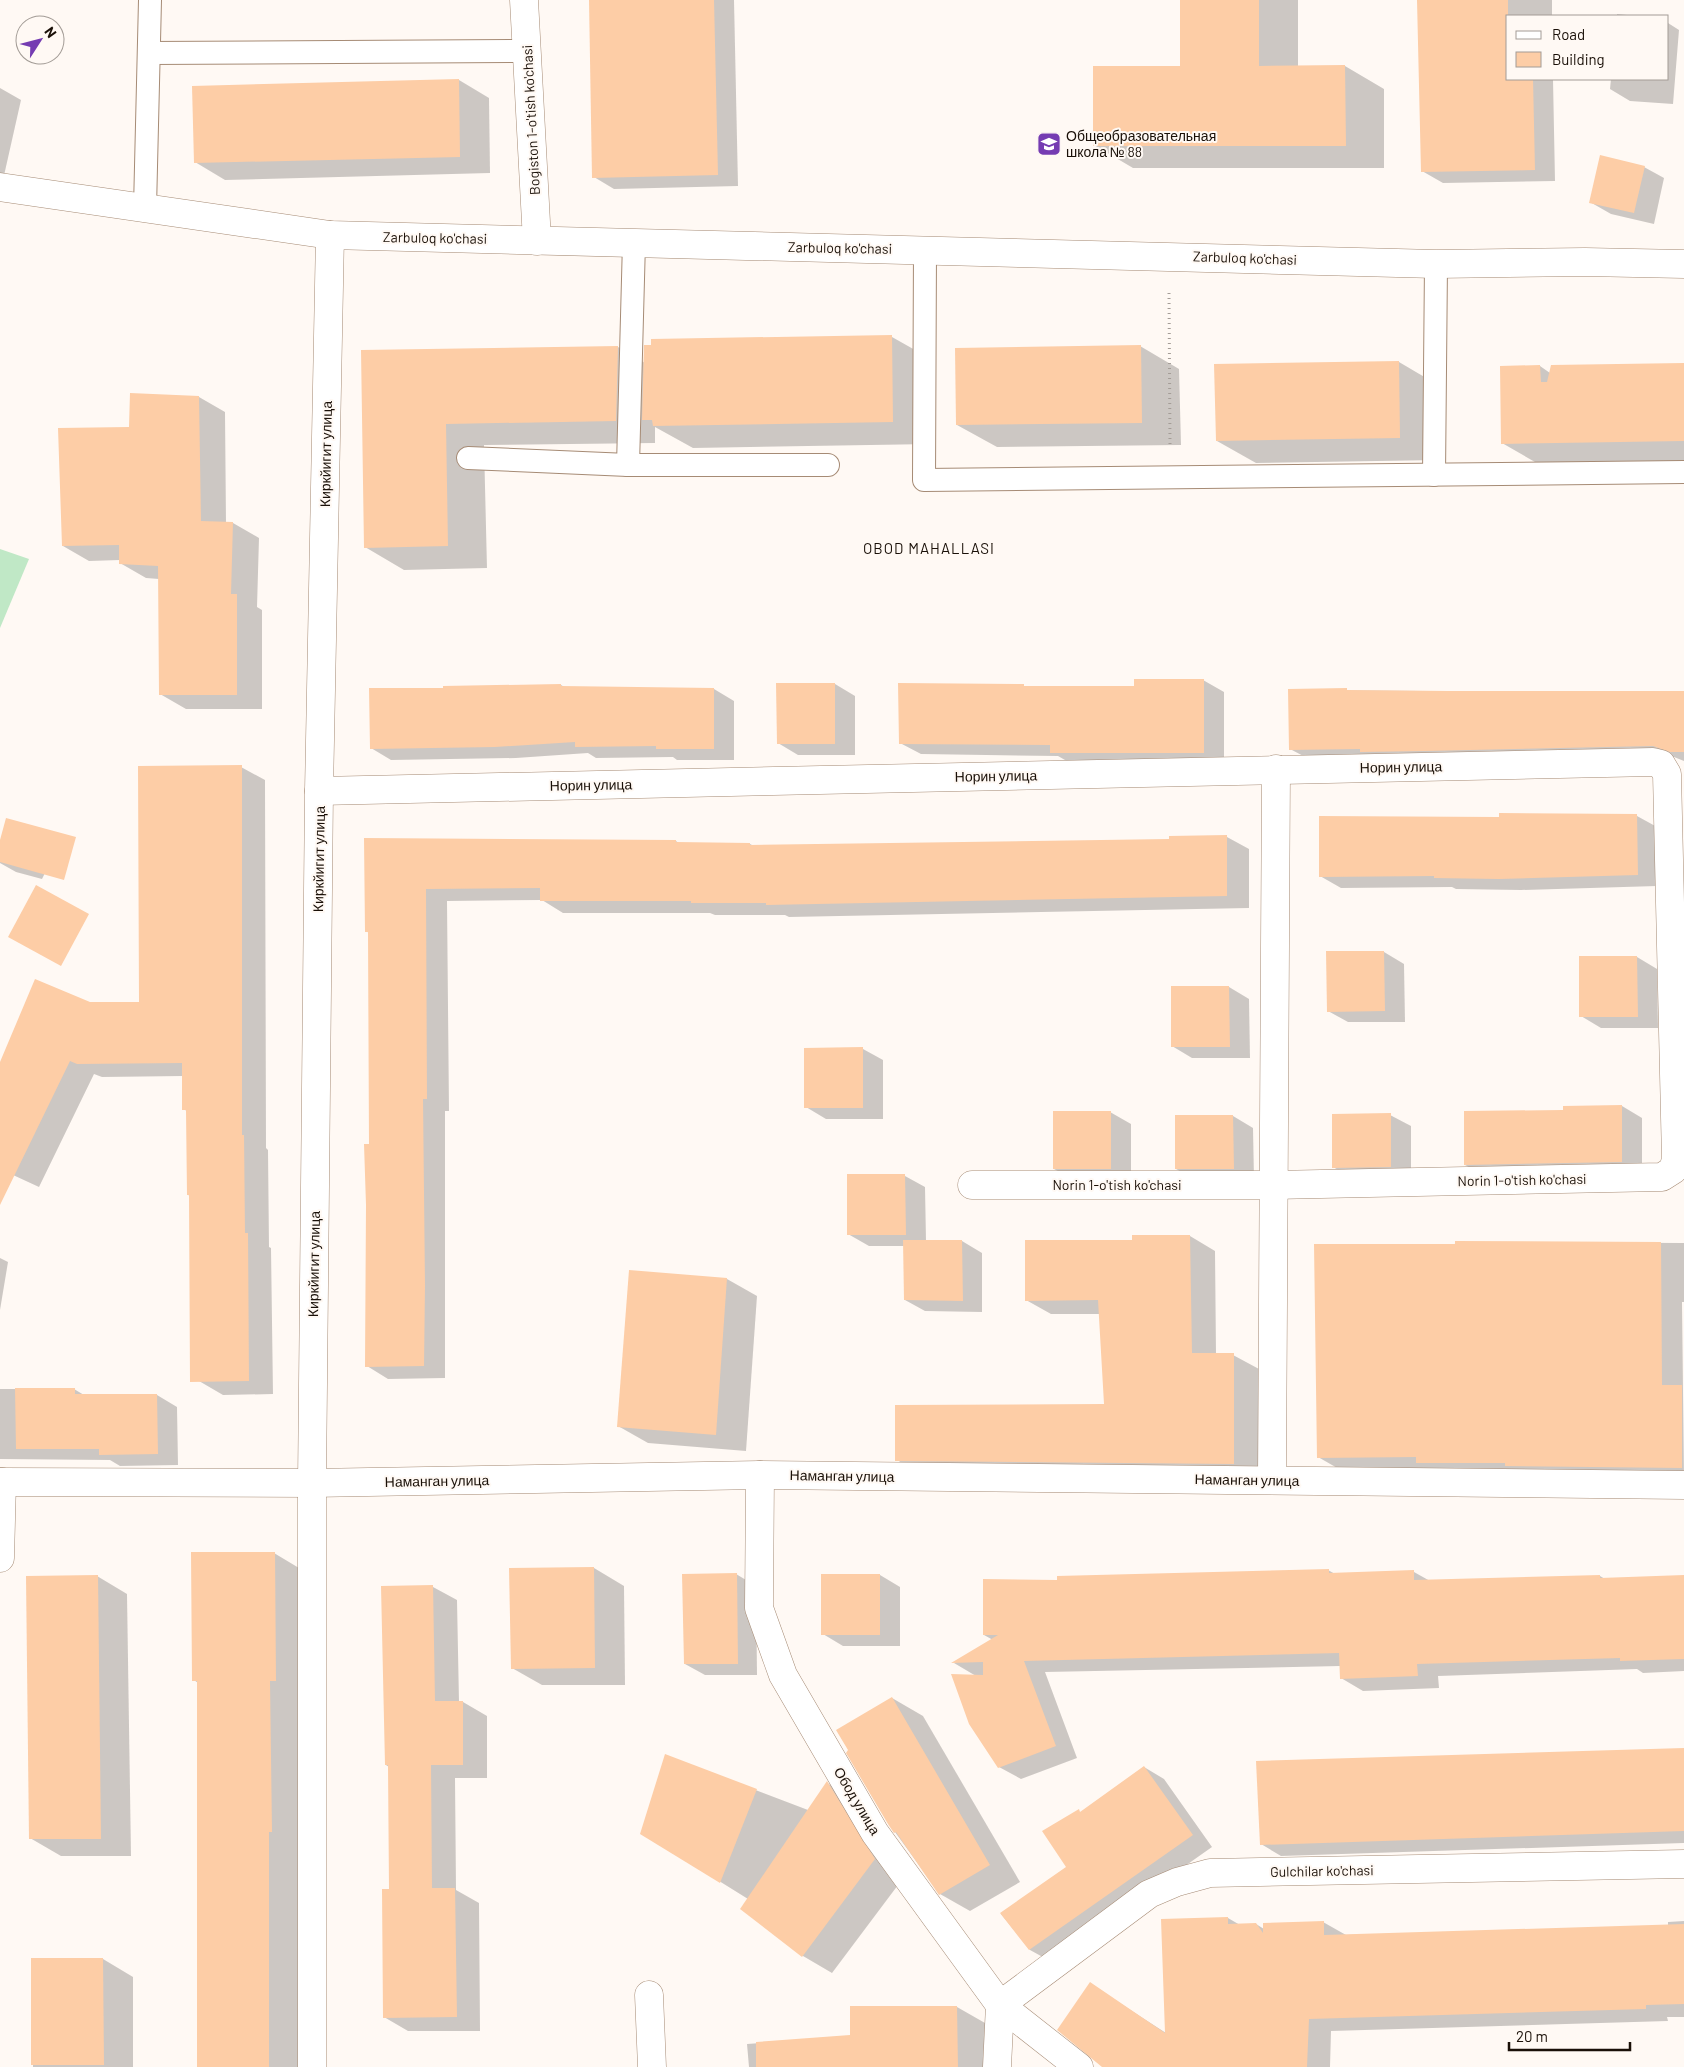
<svg xmlns="http://www.w3.org/2000/svg" width="1684" height="2067" font-family="Barlow,sans-serif">
  <style>
    .green { fill: #c0e8c6 }
    .shadow { fill: #0003 }
    .building { fill: #fdcda6 }
    .lines { fill: none; stroke-linecap: round; stroke-linejoin: round }
    .lane-casing { stroke: #a68b75; stroke-width: 24 }
    .street-casing { stroke: #a68b75; stroke-width: 29 }
    .path { stroke: #a49d97; stroke-width: 3; stroke-dasharray: 1 4; stroke-linecap: butt }
    .lane { stroke: #fff; stroke-width: 22 }
    .street { stroke: #fff; stroke-width: 28 }
    .labels { text-anchor: middle; stroke-width: 4; stroke-linejoin: round; paint-order: stroke }
    .street-label { font-size: 14px; fill: #1a1008; stroke: #fff9f4 }
    .poi-label { font-size: 14px; fill: #1a1008; stroke: #fff9f4; text-anchor: start }
    .neighbourhood-label { font-size: 15px; letter-spacing: 1px; fill: #1a1008; stroke: #fff9f4 }
  </style>
  <rect width="100%" height="100%" fill="#fff9f4"/>
  <polygon class="green" points="0,549 29,559 0,628"/>
  <g class="shadow">
    <polygon points="590,0 734,0 738,186 614,189 594,177"/>
    <polygon points="1181,0 1298,0 1298,67 1345,66 1384,89 1384,168 1133,168 1094,145 1181,67"/>
    <polygon points="1418,0 1552,0 1552,16 1508,16 1508,79 1553,79 1555,181 1443,183 1422,171"/>
    <polygon points="1617,14 1637,16 1617,16"/>
    <polygon points="1668,23 1679,30 1673,104 1630,101 1610,89 1611,79 1668,79"/>
    <polygon points="459,80 489,98 490,173 225,180 195,162"/>
    <polygon points="0,88 21,100 3,180 0,180"/>
    <polygon points="1644,167 1664,178 1654,224 1611,214 1590,202"/>
    <polygon points="892,337 931,359 932,444 693,448 655,427 655,443 484,445 487,568 404,570 365,547 362,351 618,347 645,363"/>
    <polygon points="1140,346 1179,369 1181,445 997,447 957,425"/>
    <polygon points="1399,362 1438,385 1439,460 1256,463 1217,441"/>
    <polygon points="1684,364 1684,463 1542,466 1502,443 1540,366 1550,373"/>
    <polygon points="199,397 225,412 226,523 233,523 259,538 257,607 262,610 262,709 186,709 160,694 159,579 146,578 120,563 120,560 89,561 63,546 130,428"/>
    <polygon points="1203,680 1224,692 1224,764 1072,764 1058,756 921,754 900,743 1024,686 1027,688 1135,687"/>
    <polygon points="835,684 855,696 855,755 798,755 778,743"/>
    <polygon points="561,685 566,688 714,689 734,701 734,760 677,760 673,757 596,758 588,753 516,758 391,760 371,748"/>
    <polygon points="1290,690 1684,693 1684,761 1674,757 1446,762 1311,760 1290,749"/>
    <polygon points="241,767 265,780 266,1148 268,1150 269,1247 271,1248 273,1394 223,1395 199,1381 191,1196 188,1195 187,1111 183,1109 184,1076 102,1077 94,1074 39,1187 0,1169 0,1065 90,1004 140,1004"/>
    <polygon points="1637,816 1657,827 1657,886 1521,890 1456,889 1452,887 1341,888 1320,876 1500,818"/>
    <polygon points="1227,837 1249,849 1249,908 789,917 785,915 715,915 710,913 563,913 542,900 447,901 449,1111 445,1111 445,1378 388,1379 367,1366 371,1146 369,933 366,931 366,839 676,841 680,844 750,844 754,846 1170,840"/>
    <polygon points="61,841 42,879 16,872 0,863 0,844"/>
    <polygon points="1327,952 1384,952 1404,964 1405,1022 1348,1022 1328,1011"/>
    <polygon points="1637,957 1657,969 1658,1028 1601,1028 1581,1016"/>
    <polygon points="1229,987 1249,999 1250,1058 1192,1058 1172,1046"/>
    <polygon points="863,1049 883,1060 883,1119 826,1119 806,1107"/>
    <polygon points="1622,1106 1642,1118 1642,1173 1486,1176 1465,1165 1564,1112"/>
    <polygon points="1110,1112 1131,1124 1131,1180 1075,1180 1054,1169"/>
    <polygon points="1390,1115 1411,1126 1411,1178 1354,1179 1333,1167"/>
    <polygon points="1233,1116 1253,1128 1254,1180 1197,1180 1176,1169"/>
    <polygon points="905,1176 925,1187 926,1241 962,1241 982,1253 982,1312 925,1311 905,1300 905,1246 869,1246 848,1234"/>
    <polygon points="1133,1236 1190,1236 1215,1251 1216,1354 1233,1355 1259,1369 1259,1478 922,1475 897,1460 1105,1405 1100,1314 1051,1314 1026,1300 1133,1241"/>
    <polygon points="1456,1242 1684,1243 1684,1302 1682,1302 1684,1479 1339,1469 1318,1457"/>
    <polygon points="0,1258 8,1262 0,1310"/>
    <polygon points="630,1271 727,1279 757,1296 746,1451 648,1443 618,1426"/>
    <polygon points="0,1389 74,1389 84,1395 157,1395 177,1407 178,1465 120,1466 110,1460 0,1459"/>
    <polygon points="274,1553 304,1571 299,2067 199,2067 198,1683 194,1680"/>
    <polygon points="594,1568 624,1586 625,1685 542,1685 512,1668"/>
    <polygon points="1328,1570 1335,1574 1414,1572 1430,1581 1600,1576 1605,1579 1684,1576 1684,1671 1643,1673 1637,1669 1438,1676 1439,1688 1363,1691 1341,1678 1341,1666 1045,1672 1077,1758 1021,1779 999,1767 976,1676 954,1663 993,1640 984,1635 1058,1581"/>
    <polygon points="736,1574 756,1586 757,1675 705,1675 685,1664"/>
    <polygon points="880,1575 900,1587 900,1646 843,1646 823,1634"/>
    <polygon points="97,1576 127,1594 131,1856 61,1856 30,1838"/>
    <polygon points="433,1587 457,1600 459,1702 463,1702 487,1716 487,1778 455,1778 456,1890 479,1903 480,2031 408,2031 384,2017 391,1890 389,1767 386,1765"/>
    <polygon points="892,1698 923,1716 1020,1882 970,1911 940,1894 895,1832"/>
    <polygon points="1684,1750 1684,1843 1281,1856 1261,1844"/>
    <polygon points="666,1756 808,1810 827,1783 857,1800 904,1877 832,1973 803,1956 748,1899 642,1833"/>
    <polygon points="1144,1767 1164,1779 1212,1847 1050,1961 1030,1950 1001,1914 1067,1867 1076,1816"/>
    <polygon points="1228,1918 1240,1925 1256,1924 1264,1929 1323,1922 1346,1935 1668,1926 1668,1922 1684,1921 1684,2017 1667,2017 1668,2021 1331,2031 1330,2067 1104,2067 1090,1984 1166,2033"/>
    <polygon points="32,1959 103,1959 133,1977 133,2067 33,2067"/>
    <polygon points="957,2007 985,2023 986,2067 749,2067 747,2044 852,2036"/>
  </g>
  <g class="building">
    <polygon points="589,0 714,0 718,175 592,178"/>
    <polygon points="1180,0 1259,0 1259,66 1345,65 1346,146 1093,146 1093,66 1180,66"/>
    <polygon points="1417,0 1508,0 1508,79 1533,79 1535,170 1421,172"/>
    <polygon points="459,79 460,157 194,163 192,86"/>
    <polygon points="1600,155 1645,166 1634,213 1589,203"/>
    <polygon points="892,335 893,422 653,426 652,420 642,420 644,345 651,345 651,339"/>
    <polygon points="1141,345 1142,423 956,425 955,348"/>
    <polygon points="618,346 616,421 446,424 448,546 364,548 361,350"/>
    <polygon points="1399,361 1400,438 1216,441 1214,364"/>
    <polygon points="1684,363 1684,441 1501,444 1500,366 1540,365 1541,382 1547,382 1551,365"/>
    <polygon points="130,393 199,396 201,521 233,522 231,594 237,594 237,695 159,695 158,566 119,564 119,545 62,546 58,428 129,427"/>
    <polygon points="1134,679 1204,679 1204,753 1050,753 1050,745 899,744 898,683 1024,684 1024,686 1134,686"/>
    <polygon points="776,683 835,683 835,744 777,744"/>
    <polygon points="561,684 561,686 714,688 714,749 656,749 656,746 575,747 575,742 495,747 370,749 369,688 443,688 443,686"/>
    <polygon points="1347,688 1347,690 1448,691 1684,691 1684,752 1670,752 1653,746 1425,751 1360,752 1360,749 1289,750 1288,689"/>
    <polygon points="242,765 242,1135 244,1135 245,1233 248,1233 249,1381 190,1382 189,1195 187,1195 186,1110 182,1110 182,1063 77,1064 70,1061 0,1205 0,1062 35,979 90,1002 139,1002 138,766"/>
    <polygon points="1499,813 1637,814 1638,875 1499,879 1434,878 1434,876 1319,877 1319,816 1499,817"/>
    <polygon points="6,818 76,837 64,880 0,862 0,840"/>
    <polygon points="1227,835 1227,896 766,905 766,903 691,903 691,901 540,901 540,888 426,889 427,1099 423,1099 425,1286 424,1366 365,1367 366,1205 364,1144 369,1144 368,932 365,932 364,838 676,840 676,842 750,843 750,845 1169,839 1169,836"/>
    <polygon points="36,885 89,914 61,966 8,937"/>
    <polygon points="1326,951 1384,951 1385,1011 1327,1012"/>
    <polygon points="1579,956 1637,956 1638,1017 1579,1017"/>
    <polygon points="1171,986 1229,986 1230,1047 1171,1047"/>
    <polygon points="863,1047 863,1108 804,1108 804,1048"/>
    <polygon points="1622,1105 1622,1162 1464,1165 1464,1111 1563,1110 1563,1106"/>
    <rect x="1053" y="1111" width="58" height="58"/>
    <polygon points="1391,1113 1391,1167 1332,1168 1332,1114"/>
    <polygon points="1175,1115 1233,1115 1234,1169 1175,1169"/>
    <polygon points="847,1174 905,1174 906,1235 847,1235"/>
    <polygon points="1132,1235 1190,1235 1192,1353 1234,1353 1234,1464 895,1461 895,1405 1104,1404 1098,1300 1025,1301 1025,1240 1132,1240"/>
    <polygon points="903,1240 962,1240 963,1301 904,1300"/>
    <polygon points="1455,1241 1661,1242 1662,1385 1682,1385 1682,1468 1505,1466 1505,1463 1416,1463 1416,1457 1317,1458 1314,1244 1455,1244"/>
    <polygon points="629,1270 727,1278 716,1435 617,1427"/>
    <polygon points="15,1388 75,1388 75,1394 157,1394 158,1454 99,1455 99,1449 16,1449"/>
    <polygon points="191,1552 275,1552 276,1681 270,1681 272,1832 269,1832 269,2067 197,2067 197,1681 192,1681"/>
    <polygon points="594,1567 595,1668 511,1669 509,1568"/>
    <polygon points="1329,1569 1329,1573 1414,1570 1414,1580 1600,1575 1600,1578 1684,1575 1684,1659 1620,1661 1620,1658 1417,1664 1418,1676 1340,1679 1339,1653 1024,1661 1056,1746 998,1768 969,1724 951,1674 983,1675 983,1662 951,1663 998,1635 983,1635 983,1579 1057,1580 1057,1576"/>
    <polygon points="737,1573 738,1664 684,1664 682,1574"/>
    <rect x="821" y="1574" width="59" height="61"/>
    <polygon points="98,1575 101,1839 29,1839 26,1576"/>
    <polygon points="433,1585 435,1701 463,1701 463,1765 431,1765 432,1888 455,1888 457,2017 383,2018 382,1889 389,1889 388,1765 385,1765 381,1586"/>
    <polygon points="892,1697 990,1865 939,1895 896,1832 894,1833 888,1824 846,1753 848,1750 836,1730"/>
    <polygon points="1684,1748 1684,1831 1260,1845 1256,1761"/>
    <polygon points="665,1754 757,1789 720,1883 640,1834"/>
    <polygon points="1144,1766 1193,1835 1029,1950 1000,1913 1066,1867 1042,1831 1079,1809 1080,1812"/>
    <polygon points="827,1781 875,1859 802,1957 740,1909"/>
    <polygon points="1228,1917 1228,1924 1256,1923 1263,1933 1263,1923 1324,1921 1324,1935 1684,1924 1684,2004 1646,2005 1646,2009 1309,2019 1307,2067 1102,2067 1057,2030 1090,1982 1165,2033 1161,1919"/>
    <polygon points="31,1958 103,1958 104,2065 31,2065"/>
    <polygon points="850,2006 957,2006 958,2067 756,2067 756,2042 850,2035"/>
  </g>
  <g class="lines">
    <g class="lane-casing">
      <g id="lane">
        <polyline points="149,53 527,51"/>
        <polyline points="145,208 150,0"/>
        <polyline points="634,242 628,465 828,465"/>
        <polyline points="925,250 924,480 1684,472"/>
        <polyline points="468,458 628,465"/>
        <polyline points="1434,475 1436,264"/>
      </g>
    </g>
    <g class="street-casing">
      <g id="street">
        <polyline points="524,0 537,241"/>
        <polyline points="0,187 330,235 1436,264 1585,262 1684,264"/>
        <polyline points="319,791 1653,762 1661,764 1667,774 1676,1159 1673,1170 1662,1177 1273,1185 972,1185"/>
        <polyline points="760,1475 759,1608 783,1675 875,1833 1000,2005 1079,2067"/>
        <polyline points="1272,1480 1276,769"/>
        <polyline points="0,1482 312,1483 760,1475 1684,1485"/>
        <polyline points="0,1558 2,1482"/>
        <polyline points="649,1995 652,2067"/>
        <polyline points="312,2067 312,1483 319,791 330,235"/>
        <polyline points="997,2067 1000,2005 1149,1894 1177,1882 1210,1873 1684,1864"/>
      </g>
    </g>
    <polyline class="path" points="1169,293 1170,444"/>
    <use href="#lane" class="lane"/>
    <use href="#street" class="street"/>
  </g>
  <defs>
    <g id="school-square" transform="scale(1.25)"><rect x="-9" y="-9" width="18" height="18" rx="4" fill="#753cb2" stroke="#fff9f4"/><path d="M0-5L7-2L0 1L-7-2ZM-4 1L0 2.5L4 1V4Q0 6-4 4Z" fill="#fff"/></g>
  </defs>
  <g fill-rule="evenodd">
    <use href="#school-square" x="1049" y="144"/>
  </g>
  <g class="labels">
    <g class="street-label">
      <text transform="translate(531 120) rotate(-93)" y="5">Bogiston 1-o'tish ko'chasi</text>
      <text transform="translate(435 238) rotate(1)" y="5">Zarbuloq ko'chasi</text>
      <text transform="translate(840 248) rotate(1)" y="5">Zarbuloq ko'chasi</text>
      <text transform="translate(1245 258) rotate(2)" y="5">Zarbuloq ko'chasi</text>
      <text transform="translate(326 454) rotate(-89)" y="5">Киркйигит улица</text>
      <text transform="translate(1401 767) rotate(-1)" y="5">Норин улица</text>
      <text transform="translate(996 776) rotate(-1)" y="5">Норин улица</text>
      <text transform="translate(591 785) rotate(-1)" y="5">Норин улица</text>
      <text transform="translate(319 859) rotate(-89)" y="5">Киркйигит улица</text>
      <text transform="translate(1522 1180) rotate(-1)" y="5">Norin 1-o'tish ko'chasi</text>
      <text x="1117" y="1190">Norin 1-o'tish ko'chasi</text>
      <text transform="translate(314 1264) rotate(-89)" y="5">Киркйигит улица</text>
      <text transform="translate(842 1476) rotate(1)" y="5">Наманган улица</text>
      <text transform="translate(1247 1480) rotate(1)" y="5">Наманган улица</text>
      <text transform="translate(437 1481) rotate(-1)" y="5">Наманган улица</text>
      <text transform="translate(857 1801) rotate(59)" y="5">Обод улица</text>
      <text transform="translate(1322 1871) rotate(-1)" y="5">Gulchilar ko'chasi</text>
    </g>
    <g class="poi-label">
      <text x="1066" y="141">Общеобразовательная<tspan x="1066" dy="16">школа № 88</tspan></text>
    </g>
    <g class="neighbourhood-label">
      <text x="929" y="554">OBOD MAHALLASI</text>
    </g>
  </g>
  <rect x="1506" y="15" width="162" height="65" fill="#fff9f4" stroke="#a39c96"/>
  <rect x="1516" y="31" width="25" height="8" fill="#ffffff" stroke="#a39c96"/>
  <text x="1552" y="40" font-size="15" fill="#1a1008">Road</text>
  <rect x="1516" y="52" width="25" height="15" fill="#fdcda6" stroke="#a39c96"/>
  <text x="1552" y="65" font-size="15" fill="#1a1008">Building</text>
  <g transform="translate(40 40) rotate(54)"><circle r="24" fill="#fff9f4" stroke="#a39c96"/>
  <path d="M0-4L9 19L0 12L-9 19Z" fill="#753cb2"/>
  <text y="-8" font-size="14" font-weight="bold" text-anchor="middle" fill="#1a1008">N</text>
  </g>
  <path d="M1509 2042v8h121v-8" fill="none" stroke="#1a1008" stroke-width="2.5"/>
  <text x="1516" y="2042" font-size="15" fill="#1a1008" stroke="#fff9f4" stroke-width="4" paint-order="stroke">20 m</text>
</svg>
